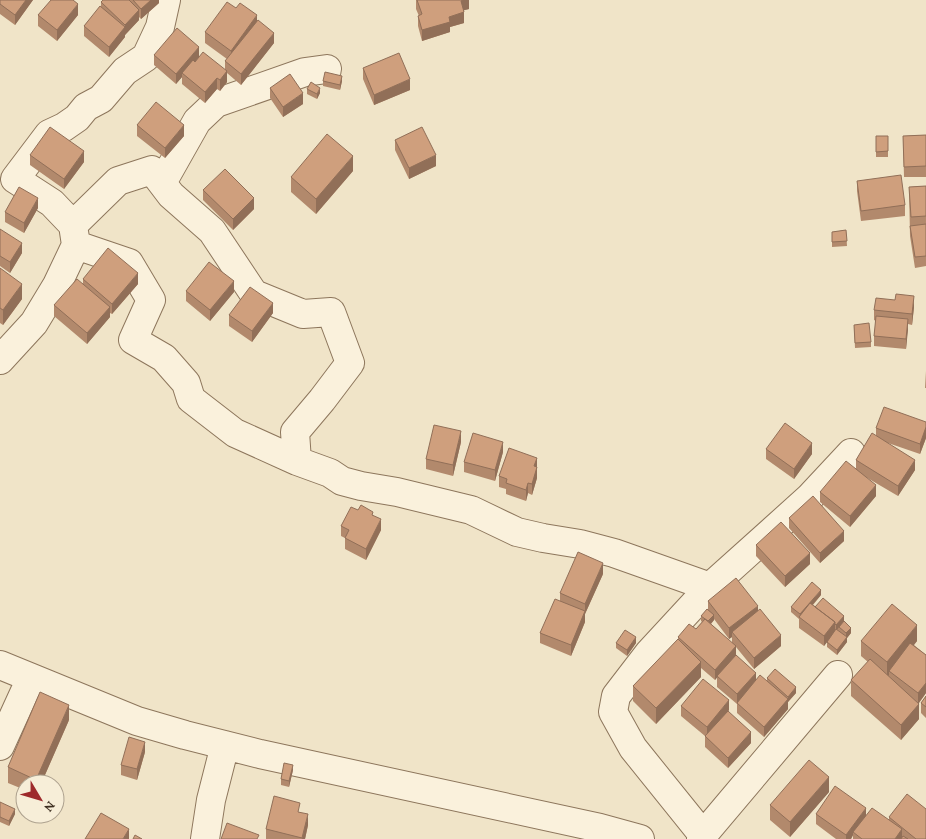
<svg xmlns="http://www.w3.org/2000/svg" width="926" height="839" viewBox="0 0 926 839" font-family="'Crimson Pro',serif">
<style>
.lines{fill:none;stroke-linecap:round;stroke-linejoin:round}
.minor-casing{stroke:#8d765c;stroke-width:30}
.minor{stroke:#faf1dc;stroke-width:28}
.wall{fill:#b2896c;fill-rule:evenodd}
.shaded-wall{fill:#916f58}
.building{fill:#cf9f7d;stroke:#916f58}
</style>
<rect width="100%" height="100%" fill="#f0e4c8"/>
<g class="lines">
<g class="minor-casing">
<path id="minor" d="M166,0L160,27L146,57L125,71L101,99L86,107L77,118L64,127L49,134L15,179L52,203L73,225L76,245L129,263L151,300L133,340L164,358L186,383L191,399L235,433L297,461L330,473L342,481L361,486L397,492L471,510L517,532L543,538L580,544L614,553L710,587
M162,183L197,121L216,103L305,72L327,69
M73,225L118,181L152,170L171,195L212,231L254,294L303,314L331,312L350,363L322,400L295,432L297,461
M0,360L34,323L57,285L76,245
M0,665L137,721L185,735L260,754L600,828L640,839
M0,746L31,678
M703,835L633,748L613,712L616,696L649,653L710,587L809,498L851,453
M205,839L211,800L225,745
M701,839L703,835L838,675"/>
</g>
<use href="#minor" class="minor"/>
</g>
<path class="wall" d="M0,0H33L15,25L0,14Z
M103,0H159V3L141,19L139,17V20L125,35V37L109,57L84,36V26L101,7V2Z
M416,0H469V9L464,10V23L450,27V32L422,41L418,26V16H419L416,9Z
M236,8L257,22L274,43L241,85L227,73V82L220,91L217,89L205,103L182,84V77L176,84L154,65V55L199,57L225,70V61L227,59L205,43V32Z
M38,15H78L57,41L38,26Z
M363,68L410,90L374,105L363,79Z
M323,81H342L340,90L323,86Z
M270,88L303,104L283,117L270,98Z
M307,89L320,93L317,99L307,94Z
M137,125L184,136L165,158L137,136Z
M926,135V177H904L903,136Z
M876,136H888V157H876Z
M395,140L436,166L409,179L395,150Z
M30,155L84,162L64,189L30,165Z
M353,171L316,214L291,192V177Z
M857,181L905,205V216L861,221L857,191Z
M926,186V266L915,268L910,236L909,187Z
M203,190L254,209L233,230L203,200Z
M38,208L24,233L5,222V212Z
M0,229L22,253L10,273L0,266Z
M846,230L847,246L832,247V232Z
M0,268L22,299L3,325L0,323Z
M83,279L138,284L112,314L110,313V317L87,344L54,316V305L83,283Z
M186,291L234,292L210,321L186,301Z
M914,307L912,325L908,324L906,349L874,346V336L876,321L874,320V310Z
M273,313L252,342L229,326V315Z
M854,325L871,342V347L855,348Z
M926,371V388H925Z
M926,422V438L920,454L888,443L915,470L898,496L864,476L876,496L850,527L820,502V492L856,468V460L876,436V428Z
M461,442L453,476L426,469V459Z
M766,449L812,454L794,479L766,459Z
M503,452L495,481L464,472V462Z
M537,458V478L532,495L528,493L526,501L506,494V489L499,487V476Z
M358,510L373,515L381,530L366,560L345,549V538L341,536V526Z
M789,518L844,541L820,563L789,528Z
M756,545L810,564L785,587L756,556Z
M603,574L585,614V622L571,656L540,643V633L560,601V593Z
M821,595L813,605L844,621L851,633L847,638V642L837,655L827,647V642L824,646L799,628V619L791,612V607Z
M708,601L758,611L781,646L754,669L736,647V655L756,680L767,681V678L796,693L788,702V709L764,737L737,713V704L717,687V677L715,680L701,668V677L656,724L633,701V686L678,640V637L696,629L702,622L701,621V616L708,610ZM714,619L729,639L732,637V643L711,624L714,620Z
M861,641H917L914,645L926,655V693L919,703V719L901,740L851,696V680L868,662L861,656Z
M616,643H636L627,656L616,648Z
M926,696V718L921,713V703Z
M681,706L729,710L725,715L751,743L728,768L705,747V736L681,716Z
M69,720L41,784H25V790L8,783V767Z
M145,752L137,780L121,775V765Z
M293,770L289,787L281,785V779Z
M829,792L790,837L770,820V805Z
M0,802L15,814L9,826L0,822Z
M300,812L308,825L305,839H266V829Z
M816,814L866,816L889,820V817L926,839H853V835L851,839H836L816,824Z"/>
<path class="shaded-wall" d="M26,0H33L15,25V15Z
M151,0H159V3L141,19V9Z
M463,0H469V9L461,11V1Z
M78,4V15L57,41V30Z
M139,10V20L125,35V37L109,57V47L125,27V25Z
M464,12V23L450,27V32L422,41V30L449,17Z
M257,15V26L231,62V51Z
M274,33V43L241,85V74Z
M199,47V57L184,75L182,73V77L176,84V74Z
M227,71V82L220,91V80Z
M342,76V81L340,90V85Z
M217,78V89L205,103V92Z
M410,79V90L374,105V95Z
M320,88V93L317,99V94Z
M303,93V104L283,117V107Z
M184,125V136L165,158V148Z
M84,151V162L64,189V179Z
M436,155V166L409,179V168Z
M353,156V171L316,214V199Z
M38,198V208L24,233V223Z
M254,198V209L233,230V219Z
M22,243V253L10,273V262Z
M138,273V284L112,314V304Z
M234,281V292L210,321V310Z
M22,284V299L3,325V310Z
M914,296V307L912,325V314Z
M273,303V313L252,342V331Z
M110,307V317L87,344V333Z
M908,319V330L906,349V339Z
M926,427V438L920,454V444Z
M461,431V442L453,476V465Z
M503,442V452L495,481V470Z
M812,443V454L794,479V469Z
M537,458V468L534,466Z
M915,460V470L898,496V486Z
M537,467V478L532,495V484Z
M528,483V493L526,501V490Z
M876,485V496L850,527V516Z
M381,519V530L366,560V549Z
M844,531V541L820,563V553Z
M810,553V564L785,587V576Z
M603,563V574L585,614V604Z
M821,590V595L801,618H800V614Z
M758,606V617L732,632V637L729,639V628Z
M585,611V622L571,656V645Z
M714,615V620L708,627V622Z
M844,616V621L836,631V625Z
M835,622V632L824,646V636Z
M917,625V641L891,673L889,671V675L887,678V662Z
M851,628V633L847,638V642L837,655V650L846,638V633Z
M781,635V646L754,669V658Z
M636,637V643L627,656V650Z
M736,646V656L715,680V670Z
M701,662V677L656,724V708Z
M756,673V683L737,703V694Z
M926,683V693L918,704V693Z
M796,687V693L788,702V697Z
M788,699V709L764,737V727Z
M729,700V710L707,737V727Z
M919,704V719L901,740V725Z
M69,705V720L41,784H36V780Z
M751,732V743L728,768V758Z
M145,742V752L137,780V769Z
M293,765V770L289,787V781Z
M829,777V792L790,837V822Z
M866,808V818L853,832V835L851,839H846V835Z
M15,809V814L9,826V821Z
M308,814V825L305,839H302Z
M129,829V839H123Z
M902,829V839H895Z"/>
<path class="building" d="M0,0H26L15,15L0,4Z
M51,0H73L78,4L57,30L38,15Z
M103,0H129L139,10L125,25L101,2Z
M133,0H151L141,9Z
M417,0H463L461,1L464,12L449,17L450,22L422,30L418,16L422,14Z
M227,2L236,8L240,3L257,15L231,51L205,32Z
M100,6L125,27L109,47L84,26Z
M258,20L274,33L241,74L225,61Z
M177,28L199,47L176,74L154,55Z
M203,52L227,71L220,80L217,78L205,92L182,73L193,60L195,62Z
M399,53L410,79L374,95L363,68Z
M325,72L342,76L340,85L323,81Z
M290,74L303,93L283,107L270,88Z
M311,82L320,88L317,94L307,89Z
M156,102L184,125L165,148L137,125Z
M50,127L84,151L64,179L30,155Z
M422,127L436,155L409,168L395,140Z
M327,134L353,156L316,199L291,177Z
M926,135V166L904,167L903,136Z
M876,136H888V151L876,152Z
M225,169L254,198L233,219L203,190Z
M901,175L905,205L861,211L857,181Z
M926,186V216L911,217L909,187Z
M19,187L38,198L24,223L5,212Z
M926,224V256L915,257L910,226Z
M0,229L22,243L10,262L0,256Z
M846,230L847,241L832,242V232Z
M108,248L138,273L112,304L83,279Z
M209,262L234,281L210,310L186,291Z
M0,268L22,284L3,310L0,308Z
M77,279L110,307L87,333L54,305Z
M250,287L273,303L252,331L229,315Z
M896,294L914,296L912,314L874,310L876,298L895,300Z
M876,316L908,319L906,339L874,336Z
M869,323L871,342L855,343L854,325Z
M884,407L926,422V427L920,444L876,428Z
M785,423L812,443L794,469L766,449Z
M434,425L461,431L453,465L426,459Z
M473,433L503,442L495,470L464,462Z
M872,433L915,460L898,486L856,460Z
M509,448L537,458L534,466L537,467L532,484L528,483L526,490L506,483L507,479L499,476Z
M846,461L876,485L850,516L820,492Z
M813,496L844,531L820,553L789,518Z
M361,505L373,512L372,515L381,519L366,549L345,538L349,530L341,526L351,507L358,510Z
M781,522L810,553L785,576L756,545Z
M578,552L603,563L585,604L560,593Z
M736,578L758,606L729,628L708,601Z
M812,582L821,590L800,614L791,607Z
M823,598L844,616L836,625L835,624V622L815,607Z
M555,599L585,611L571,645L540,633Z
M810,603L835,622L824,636L799,617Z
M892,604L917,625L887,662L861,641Z
M707,609L714,615L708,621L701,616Z
M760,609L781,635L754,658L732,632Z
M705,619L736,646L715,670L678,637L689,624L696,629Z
M844,621L851,628L846,633L839,627Z
M836,629L847,637L837,650L827,642Z
M625,630L636,637L627,650L616,643Z
M678,639L701,662L656,708L633,686Z
M910,643L926,655V683L918,693L889,671Z
M736,655L756,673L737,694L717,676Z
M870,659L919,704L901,725L851,680Z
M775,669L796,687L788,697L767,678Z
M760,675L788,699L764,727L737,703Z
M703,679L729,700L707,727L681,706Z
M40,692L69,705L36,780L8,767Z
M926,696V707L921,703Z
M728,711L751,732L728,758L705,736Z
M129,737L145,742L137,769L121,765Z
M809,760L829,777L790,822L770,805Z
M284,763L293,765L289,781L281,779Z
M835,786L866,808L846,835L816,814Z
M907,794L926,809V839H916L889,817Z
M274,796L300,803L298,812L308,814L302,838L266,829Z
M0,802L15,809L9,821L0,817Z
M872,808L902,829L895,839H862L853,832Z
M101,813L129,829L123,839H85Z
M227,823L259,835L257,839H221Z
M135,835L142,839H133Z
M903,836L908,839H901Z"/>
<g transform="translate(40 799) rotate(128)"><circle r="24" fill="#f7eed8" stroke="#ada18e"/>
<path d="M0-4L9 19L0 12L-9 19Z" fill="#9e2a2b"/>
<text y="-8" font-size="14" font-weight="bold" text-anchor="middle" fill="#3d2e20">N</text>
</g>
</svg>
